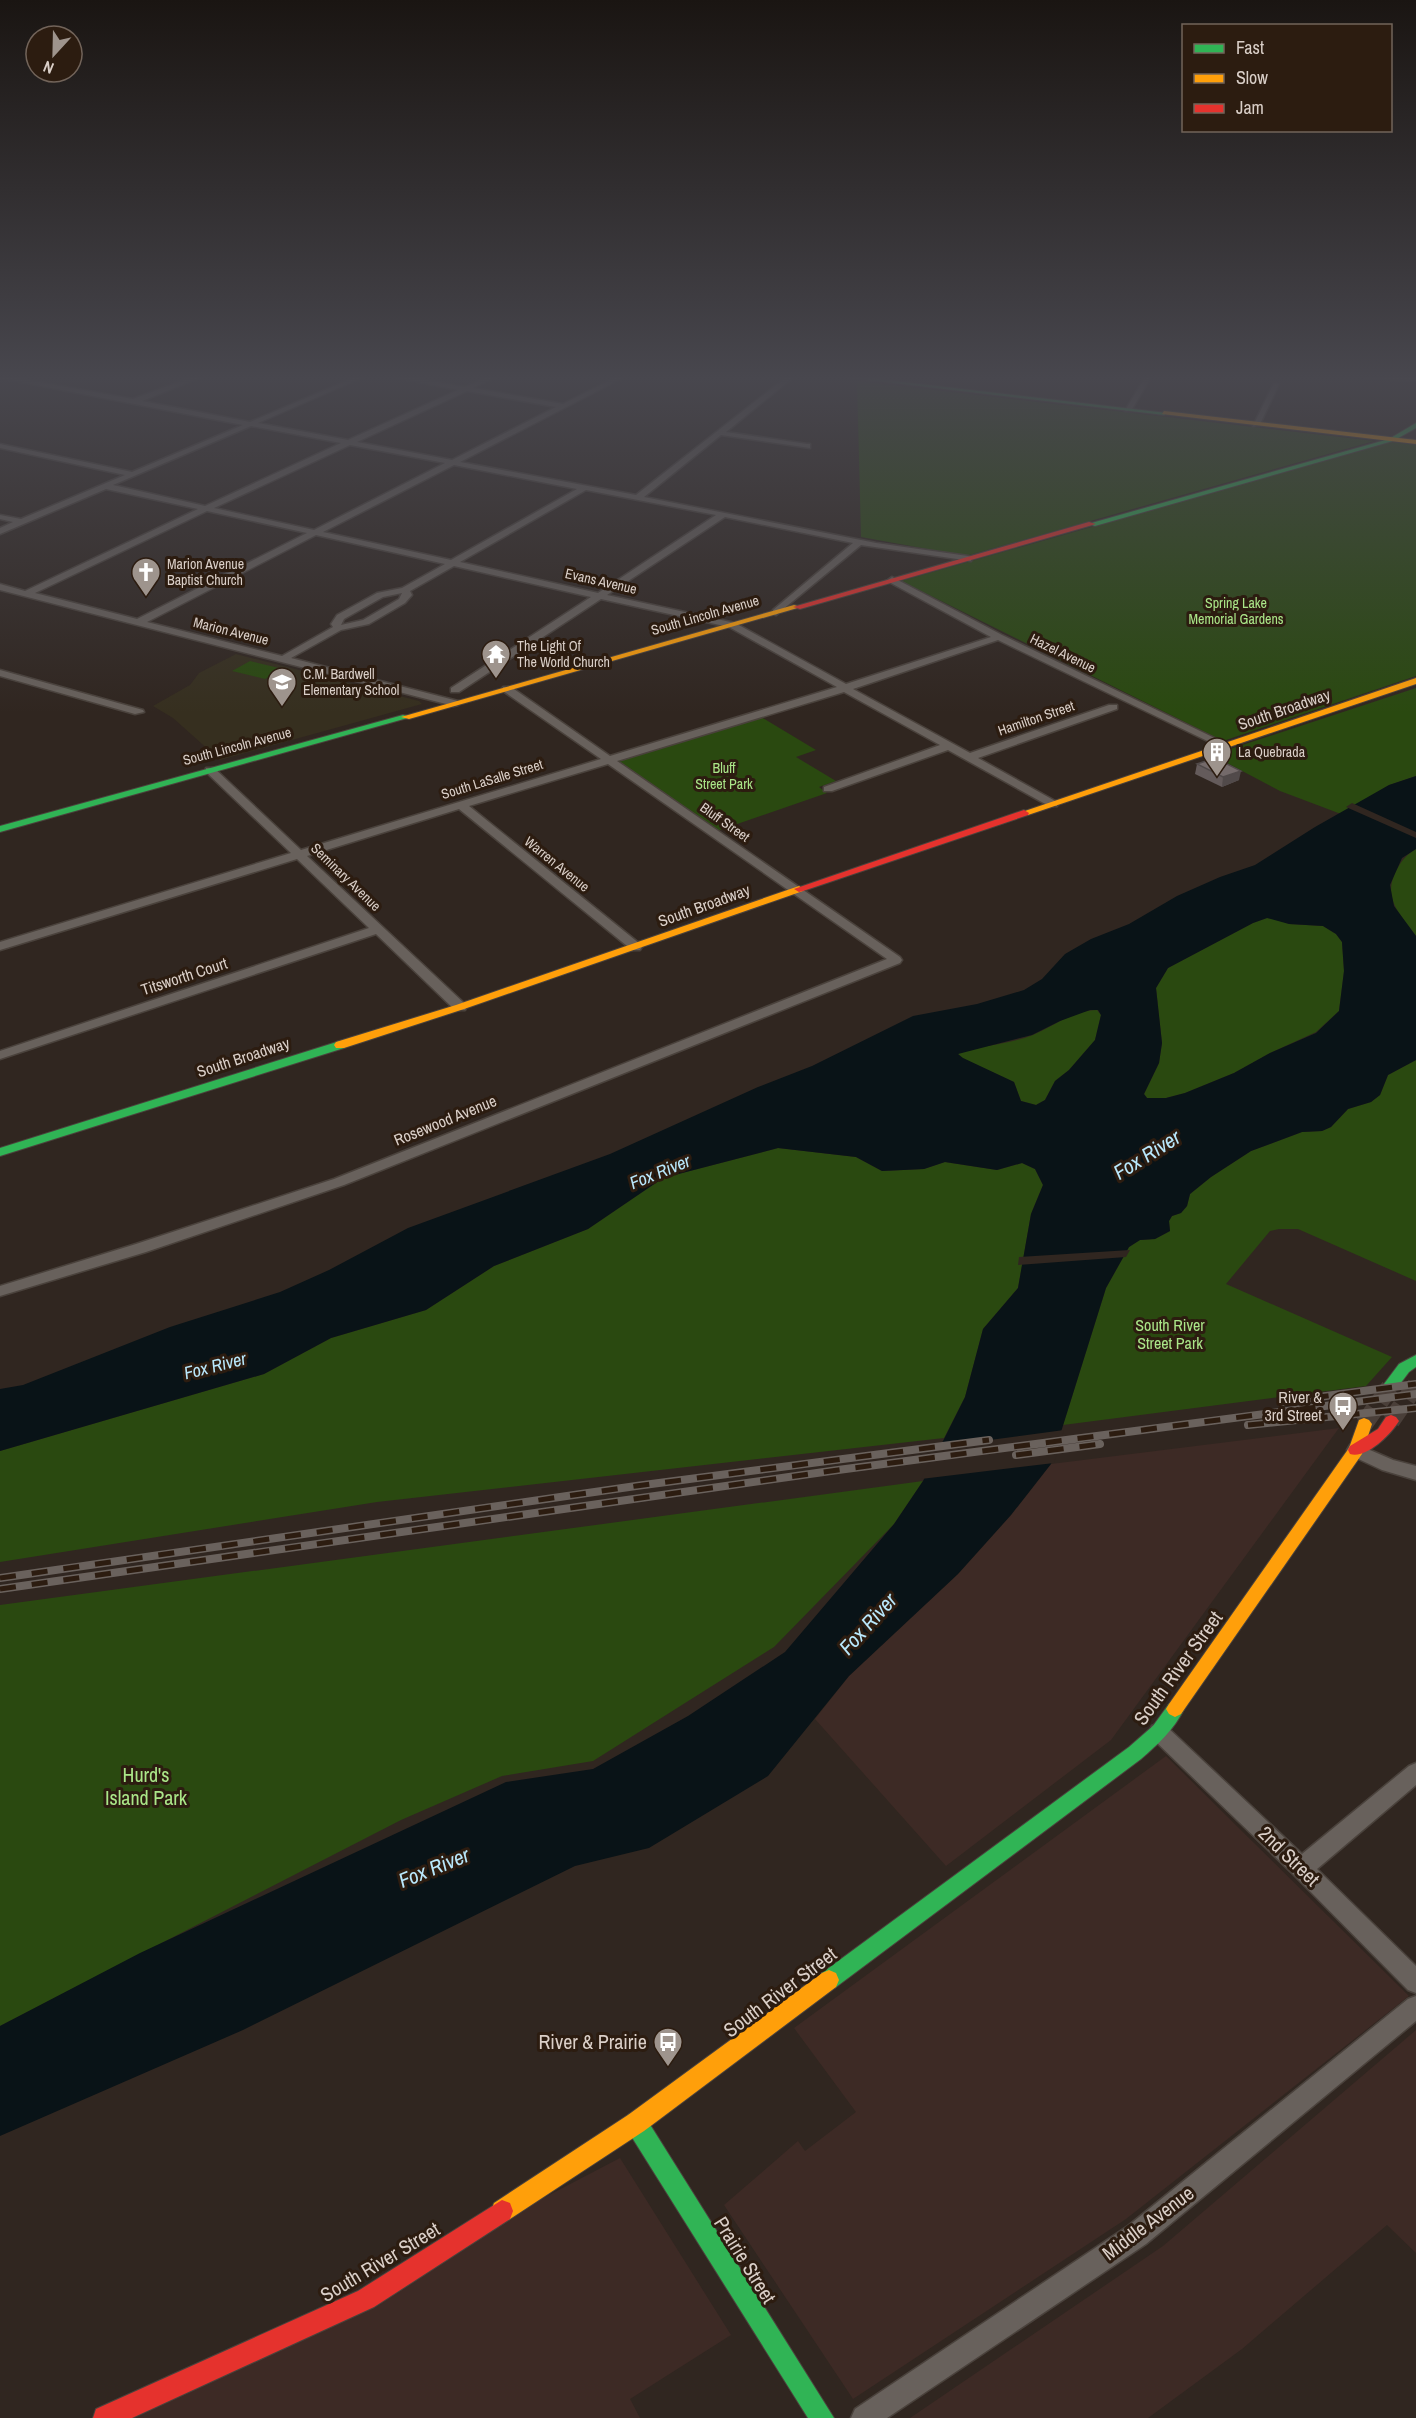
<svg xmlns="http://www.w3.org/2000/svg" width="1416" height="2418" viewBox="0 0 1416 2418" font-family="'Archivo Narrow',sans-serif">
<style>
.industrial{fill:#3d2a25}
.education{fill:#362f1f}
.green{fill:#2a4910}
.water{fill:#091317;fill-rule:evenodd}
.pier{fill:#302620}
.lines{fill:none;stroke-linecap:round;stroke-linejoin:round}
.street-tunnel{stroke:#4a3f39;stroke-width:18;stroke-dasharray:18 9;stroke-linecap:butt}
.street-casing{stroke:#4a423c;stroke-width:3}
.fast-casing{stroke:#4a423c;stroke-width:2}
.slow-casing{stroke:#4a423c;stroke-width:2}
.jam-casing{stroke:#4a423c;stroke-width:2}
.street{fill:#68615c;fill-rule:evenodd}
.fast{fill:#30b455;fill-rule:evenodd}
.slow{fill:#ff9f0a;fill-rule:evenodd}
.jam{fill:#e5322d;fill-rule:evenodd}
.rail-casing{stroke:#6a625d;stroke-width:8}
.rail{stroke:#2c1c10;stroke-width:5;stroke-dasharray:16;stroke-linecap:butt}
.wall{fill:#645b5b}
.shaded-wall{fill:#514a4a}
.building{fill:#746a6a;stroke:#514a4a;stroke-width:1.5}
.labels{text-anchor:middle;stroke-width:6;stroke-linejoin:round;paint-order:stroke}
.far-poi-label{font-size:14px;fill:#dacfc8;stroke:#2c1c10;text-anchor:start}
.far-street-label{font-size:14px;fill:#dacfc8;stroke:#2c1c10}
.far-park-label{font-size:14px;fill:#aae688;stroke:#2c1c10}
.street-label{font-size:16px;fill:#dacfc8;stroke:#2c1c10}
.park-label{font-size:16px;fill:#aae688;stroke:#2c1c10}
.poi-label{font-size:16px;fill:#dacfc8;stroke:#2c1c10;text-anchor:end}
.water-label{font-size:18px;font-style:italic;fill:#b9e8fc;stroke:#2c1c10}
.near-street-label{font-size:20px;fill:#dacfc8;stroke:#2c1c10}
.near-park-label{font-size:20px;fill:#aae688;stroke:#2c1c10}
.near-poi-label{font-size:20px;fill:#dacfc8;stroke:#2c1c10;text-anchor:end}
.near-water-label{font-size:21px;font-style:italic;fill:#b9e8fc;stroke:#2c1c10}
</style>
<rect width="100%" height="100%" fill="#302620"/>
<path class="industrial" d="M1339,1428L1111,1740L946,1866L815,1719L849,1676L958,1574L1011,1515L1051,1464Z
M1166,1756L1409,1996L1126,2219L853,2399L724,2205L798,2141L805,2151L856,2112L794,2028Z
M1416,2030V2253L1387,2225L1242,2349L1148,2418H910L1163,2246Z
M620,2158L731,2335L630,2399L640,2418H122Z"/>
<path class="education" d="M236,654L419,701L422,704L220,760L173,718L153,706L190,685L199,673Z"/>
<path class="green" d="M857,381L1374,441L966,556L861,537Z
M1391,442L1416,445V676L1223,741L901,581Z
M250,661L283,669L265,679L232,671Z
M1416,688V776L1389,785L1341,814L1280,791L1212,755Z
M756,714L816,750L796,757L836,781L819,787L827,793L714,832L606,759Z
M1416,849V936C1401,915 1383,900 1395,873C1401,861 1405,856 1416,849Z
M1267,918L1277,919L1289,924L1323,926L1336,934L1342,942L1344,971L1339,1011L1316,1032L1270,1053L1234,1073L1185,1093L1166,1098H1147L1144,1094L1159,1063L1162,1043L1156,988L1168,968L1253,923Z
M1097,1010L1101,1015L1095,1040L1069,1070L1055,1081L1045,1100L1036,1105L1021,1101L1014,1082L962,1058L958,1054L960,1051C985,1046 1009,1044 1033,1035C1055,1025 1073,1011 1097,1010Z
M1416,1060V1281L1298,1229H1279L1270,1231L1226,1284L1392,1357L1366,1386L1063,1425L1106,1288L1129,1247L1140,1240L1155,1239L1170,1231L1169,1221L1172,1216L1181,1213L1187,1206L1190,1194L1211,1177L1251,1151L1302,1132L1322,1131L1331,1127L1348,1109L1371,1102L1380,1095L1388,1075Z
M778,1148L856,1157L882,1171L924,1169L945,1162L997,1170L1022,1163L1035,1169L1043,1185L1031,1214L1018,1288L983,1329L965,1397L944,1438L377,1502L0,1562V1451L264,1374L331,1338L426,1310L494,1266L588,1229L663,1178Z
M923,1481L894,1524L774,1647L593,1761L502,1776L401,1820L0,2026V1605Z"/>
<path class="water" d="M1416,776V849L1402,858L1390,885L1394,906L1416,936V1060L1388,1075L1380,1095L1371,1102L1348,1109L1331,1127L1322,1131L1302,1132L1251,1151L1211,1177L1190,1194L1187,1206L1181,1213L1172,1216L1169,1221L1170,1231L1155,1239L1140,1240L1129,1247L1106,1288L1051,1464L1011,1515L958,1574L849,1676L768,1776L649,1848L575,1866L243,2030L0,2136V2026L140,1953L506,1782L593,1769L688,1716L785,1652L894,1524L923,1481L965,1397L983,1329L1018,1288L1031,1214L1043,1185L1035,1169L1022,1163L997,1170L945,1162L924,1169L882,1171L856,1157L778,1148L663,1178L588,1229L494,1266L426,1310L331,1338L264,1374L0,1451V1389L23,1385L170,1327L280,1292L329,1270L408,1228L610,1154L758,1087L812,1066L913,1016L977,1004L1024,990L1042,979L1065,954L1091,939L1129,924L1177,896L1220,877L1255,865L1315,827L1389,785ZM1267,918L1289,924L1323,926L1336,934L1342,942L1344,971L1339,1011L1316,1033L1270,1053L1234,1073L1185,1093L1166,1098H1147L1144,1094L1159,1063L1162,1043L1156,988L1168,968L1253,923ZM1090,1010H1098L1101,1015L1095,1040L1069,1070L1055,1081L1045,1100L1036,1105L1021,1101L1014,1082L963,1058L958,1054L1032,1035L1060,1021Z"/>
<path class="pier" d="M1352,803L1416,832V838L1346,807Z
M1130,1250L1126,1257L1018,1265L1019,1257Z
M1064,1430L1054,1463L921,1479L937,1447Z"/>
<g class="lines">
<path class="street-tunnel" d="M1391,1421L1416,1385
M1364,1424L1392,1384"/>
<g class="street-casing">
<path id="street" d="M0,375L133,399L197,375H206L142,401L250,422L360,375H368L258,423L348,440L458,390L384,375H398L465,387L491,375H499L473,388L563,404L620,375H628L460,462L636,495L789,375H796L726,432L807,444H810V448L721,435L644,497L876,543L968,556L971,557V561L861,545L776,615L773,614V610L853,543L725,517L607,595L735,623L846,684L991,637L889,582L888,580L892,577L1002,635L1231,746L1222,748L998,640L853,689L970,753L1109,705H1117V709L978,758L1057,802V806H1049L948,750L832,791H824V787L940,745L844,692L617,761L900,957L902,960L900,963L344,1185L146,1252L0,1296V1286L136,1244L334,1179L887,959L608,764L469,806L640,944L642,947L640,950H632L459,809L307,856L465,1004L467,1007L465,1010H455L376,934L0,1059V1051L369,928L297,859L0,950V942L291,853L206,772V768H214L301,850L601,759L503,691V687H511L610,756L837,687L729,627L601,599L459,692H451V688L591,597L454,566L410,591L412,595L405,603L369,624L341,630L291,658L458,701V705L454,706L0,590V584L25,591L198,509L106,489L0,534V528L13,522L0,519V515L21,519L125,475L0,448V444L132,472L243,425L0,378ZM467,391L556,407L452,460L357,442ZM251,426L341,443L205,506L113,485ZM350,445L445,463L314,530L214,508ZM454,465L577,489L451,560L323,532ZM586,490L716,515L598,593L460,562ZM207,511L307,533L137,619L35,593ZM316,535L445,564L402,588L377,593L337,615L331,624L333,627L282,656L147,622ZM402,593L399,599L363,620L341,625L344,619L383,597Z
M1146,375H1152L1131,411H1125Z
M1360,375L1416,377V381L1363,377Z
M1274,383L1279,384L1260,424L1253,426Z
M0,670L143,710L144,712L135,714L0,676Z
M1356,1444L1393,1460L1416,1466V1480L1382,1470L1350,1455L1347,1450L1350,1445Z
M1159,1723L1166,1726L1302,1854L1409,1766L1416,1763V1785L1317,1869L1416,1966V1993L1408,1990L1294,1875L1152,1738L1149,1732L1152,1726Z
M1416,1996V2021L1146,2244L887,2418H851L855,2409L1128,2226L1408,1999Z"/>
</g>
<g class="fast-casing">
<path id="fast" d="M826,375H844L1167,413L1164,415Z
M1416,423V428L1393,441L1095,526L1088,524L1389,439Z
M403,715L411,717L0,832V826Z
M340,1041L344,1042L346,1045L344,1048L0,1156V1148Z
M1416,1355V1367L1409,1372L1397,1388H1387L1384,1384L1399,1364Z
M1175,1701L1181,1704L1184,1709C1174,1730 1158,1744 1141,1759L836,1987L829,1990L822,1987L819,1980L822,1973L1129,1747L1153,1726L1169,1704Z
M636,2112L644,2115L834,2418H808L628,2131L625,2123L628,2115Z"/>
</g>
<g class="slow-casing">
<path id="slow" d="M1164,411L1416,440V444L1162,414Z
M794,605L801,607L409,719L401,717Z
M1416,678V684L1028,815H1020L1019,813Z
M799,886L804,889L803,891L464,1009L344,1048H336L334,1045L336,1042L456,1005Z
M1364,1418L1369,1420L1372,1424L1362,1454L1181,1714L1175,1717L1169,1714L1166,1709L1169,1704L1349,1448L1359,1420Z
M829,1970L836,1973L839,1980L836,1987L644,2131L510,2219L502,2222L494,2219L491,2211L494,2203L628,2115L822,1973Z"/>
</g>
<g class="jam-casing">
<path id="jam" d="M1089,522L1096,524L800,609L793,607Z
M1024,810L1029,813L1028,815L803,891L799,892L794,889Z
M1391,1415L1396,1417L1399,1421C1391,1434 1367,1459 1350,1454L1348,1450L1350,1446L1378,1429L1386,1417Z
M502,2200L510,2203L513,2211L510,2219L374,2307L132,2418H93L96,2409L358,2291Z"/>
</g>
<use href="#street" class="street"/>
<use href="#fast" class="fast"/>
<use href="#slow" class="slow"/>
<use href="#jam" class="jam"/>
<g class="rail-casing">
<path id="rail" d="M1281,1402L1416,1384
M1248,1425L1416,1408
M1016,1455L1100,1444
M0,1578L636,1486L989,1440
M0,1589L838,1470L1416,1394"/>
</g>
<use href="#rail" class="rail"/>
</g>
<path class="wall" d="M1197,764L1239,780L1222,787L1195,774Z"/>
<path class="shaded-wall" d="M1241,771L1239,780L1222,787L1223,777Z"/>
<path class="building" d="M1215,758L1241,771L1223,777L1197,764Z"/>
<linearGradient id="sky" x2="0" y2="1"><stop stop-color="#1a1512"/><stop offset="0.53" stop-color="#48474e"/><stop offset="1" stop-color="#48474e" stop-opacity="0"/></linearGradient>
<rect width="1416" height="713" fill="url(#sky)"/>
<defs>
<g id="church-pin" transform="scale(1.5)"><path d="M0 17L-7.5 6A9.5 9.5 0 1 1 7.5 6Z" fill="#9e948d" stroke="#2c1c10"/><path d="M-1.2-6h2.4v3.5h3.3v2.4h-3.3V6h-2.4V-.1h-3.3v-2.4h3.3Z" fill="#fff"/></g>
<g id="temple-pin" transform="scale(1.5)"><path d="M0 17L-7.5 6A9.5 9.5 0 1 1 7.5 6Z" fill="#9e948d" stroke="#2c1c10"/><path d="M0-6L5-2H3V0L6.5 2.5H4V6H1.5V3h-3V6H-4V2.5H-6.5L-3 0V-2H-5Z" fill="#fff"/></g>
<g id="school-pin" transform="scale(1.5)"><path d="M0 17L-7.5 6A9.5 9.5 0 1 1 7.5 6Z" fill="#9e948d" stroke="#2c1c10"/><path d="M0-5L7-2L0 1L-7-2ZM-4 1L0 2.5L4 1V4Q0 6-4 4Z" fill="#fff"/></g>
<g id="building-pin" transform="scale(1.5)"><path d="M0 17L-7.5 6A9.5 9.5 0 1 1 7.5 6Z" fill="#9e948d" stroke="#2c1c10"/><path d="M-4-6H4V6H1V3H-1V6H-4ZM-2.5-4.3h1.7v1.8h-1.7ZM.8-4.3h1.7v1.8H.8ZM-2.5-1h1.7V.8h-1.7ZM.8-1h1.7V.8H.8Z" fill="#fff"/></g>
<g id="bus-pin" transform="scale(1.5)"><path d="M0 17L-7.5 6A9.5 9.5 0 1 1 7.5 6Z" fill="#9e948d" stroke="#2c1c10"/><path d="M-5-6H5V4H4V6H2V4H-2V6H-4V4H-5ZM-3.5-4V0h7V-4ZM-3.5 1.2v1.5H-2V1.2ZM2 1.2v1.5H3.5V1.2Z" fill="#fff"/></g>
</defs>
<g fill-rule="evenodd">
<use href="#church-pin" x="146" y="572"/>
<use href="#temple-pin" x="496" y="654"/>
<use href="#school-pin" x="282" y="682"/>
<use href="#building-pin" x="1217" y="752"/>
<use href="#bus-pin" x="1343" y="1406"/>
<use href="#bus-pin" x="668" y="2042"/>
</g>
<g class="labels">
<g class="far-poi-label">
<text x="167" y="569">Marion Avenue<tspan x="167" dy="16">Baptist Church</tspan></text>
<text x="517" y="651">The Light Of<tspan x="517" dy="16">The World Church</tspan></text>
<text x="303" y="679">C.M. Bardwell<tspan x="303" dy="16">Elementary School</tspan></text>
<text x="1238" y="757">La Quebrada</text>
</g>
<g class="far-street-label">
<text transform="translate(601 581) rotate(13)" y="5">Evans Avenue</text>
<text transform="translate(705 615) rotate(-16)" y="5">South Lincoln Avenue</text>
<text transform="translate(231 631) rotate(14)" y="5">Marion Avenue</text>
<text transform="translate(1063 653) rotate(26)" y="5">Hazel Avenue</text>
<text transform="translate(1036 718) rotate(-19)" y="5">Hamilton Street</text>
<text transform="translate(237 746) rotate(-15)" y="5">South Lincoln Avenue</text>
<text transform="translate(492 779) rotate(-17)" y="5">South LaSalle Street</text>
<text transform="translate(725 822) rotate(35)" y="5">Bluff Street</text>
<text transform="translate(557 864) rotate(39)" y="5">Warren Avenue</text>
<text transform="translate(346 877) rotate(44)" y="5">Seminary Avenue</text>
</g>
<g class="far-park-label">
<text x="1236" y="608">Spring Lake<tspan x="1236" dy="16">Memorial Gardens</tspan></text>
<text x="724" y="773">Bluff<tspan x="724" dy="16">Street Park</tspan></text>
</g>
<g class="street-label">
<text transform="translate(1284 709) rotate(-19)" y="6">South Broadway</text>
<text transform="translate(704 905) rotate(-20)" y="6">South Broadway</text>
<text transform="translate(184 976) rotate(-18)" y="6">Titsworth Court</text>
<text transform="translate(243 1057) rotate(-18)" y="6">South Broadway</text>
<text transform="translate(445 1120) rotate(-22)" y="6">Rosewood Avenue</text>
</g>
<g class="park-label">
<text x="1170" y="1331">South River<tspan x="1170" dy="18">Street Park</tspan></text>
</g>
<g class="poi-label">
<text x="1322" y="1403">River &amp;<tspan x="1322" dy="18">3rd Street</tspan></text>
</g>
<g class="water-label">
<text transform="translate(660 1172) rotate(-22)" y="6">Fox River</text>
<text transform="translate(215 1366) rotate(-14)" y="6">Fox River</text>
</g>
<g class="near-street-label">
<text transform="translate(1178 1668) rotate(-54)" y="7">South River Street</text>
<text transform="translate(1289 1856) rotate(44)" y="7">2nd Street</text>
<text transform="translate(780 1992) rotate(-37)" y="7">South River Street</text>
<text transform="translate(1148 2223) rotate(-37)" y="7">Middle Avenue</text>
<text transform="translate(745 2260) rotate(58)" y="7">Prairie Street</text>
<text transform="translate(380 2262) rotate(-31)" y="7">South River Street</text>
</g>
<g class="near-park-label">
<text x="146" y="1782">Hurd's<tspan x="146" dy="23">Island Park</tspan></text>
</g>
<g class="near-poi-label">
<text x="647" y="2049">River &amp; Prairie</text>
</g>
<g class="near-water-label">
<text transform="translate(1147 1155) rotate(-32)" y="7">Fox River</text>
<text transform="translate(868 1624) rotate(-48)" y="7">Fox River</text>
<text transform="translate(434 1868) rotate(-22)" y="7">Fox River</text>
</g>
</g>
<rect x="1182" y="24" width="210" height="108" fill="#2c1c10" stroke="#72645a" stroke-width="1.5"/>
<rect x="1194" y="44" width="30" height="9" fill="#30b455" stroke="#72645a" stroke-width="1.5"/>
<text x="1236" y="54" font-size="18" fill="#dacfc8">Fast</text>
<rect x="1194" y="74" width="30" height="9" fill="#ff9f0a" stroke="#72645a" stroke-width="1.5"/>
<text x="1236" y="84" font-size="18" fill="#dacfc8">Slow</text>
<rect x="1194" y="104" width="30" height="9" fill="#e5322d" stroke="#72645a" stroke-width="1.5"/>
<text x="1236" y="114" font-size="18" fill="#dacfc8">Jam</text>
<g transform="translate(54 54) rotate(202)"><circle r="28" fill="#2c1c10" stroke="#72645a" stroke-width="1.5"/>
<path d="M0-4.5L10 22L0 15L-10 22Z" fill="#9e948d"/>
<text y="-9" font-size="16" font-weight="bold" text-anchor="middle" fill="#dacfc8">N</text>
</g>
</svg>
